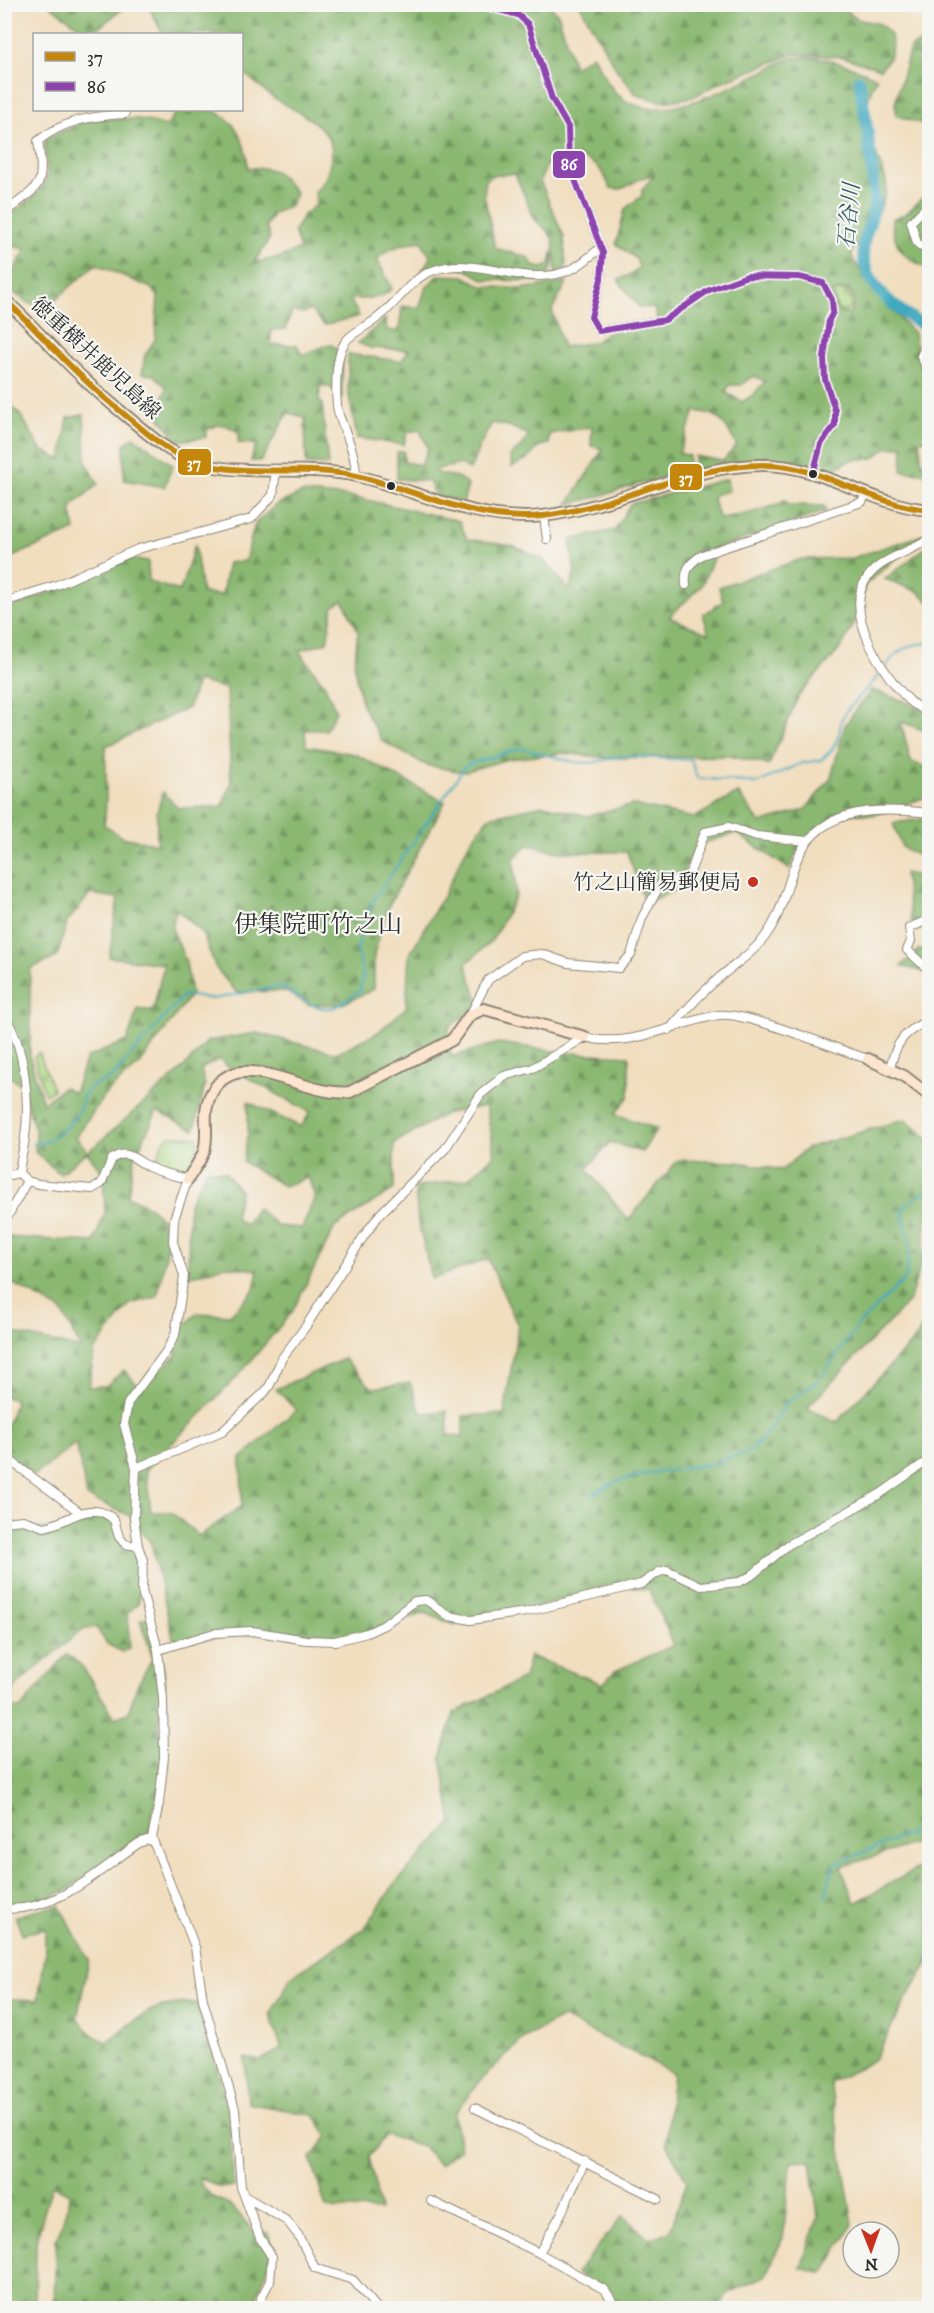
<svg xmlns="http://www.w3.org/2000/svg" width="934" height="2313" viewBox="0 0 934 2313" font-family="'IM FELL DW Pica','Noto Serif JP',serif">
<style>
.forest{fill:url(#forest-firs);stroke:#5a724e;stroke-width:1.5;fill-rule:evenodd}
.cemetery{fill:url(#cemetery-stones);stroke:#6c8257;stroke-width:1.5}
.park{fill:url(#park-dots);stroke:#6c8257;stroke-width:1.5}
.lines{fill:none;stroke-linecap:round;stroke-linejoin:round}
.stream{stroke:#3fa8bf;stroke-width:2}
.river{stroke:#3fa8bf;stroke-width:12}
.street-casing{stroke:#8e8475;stroke-width:10}
.secondary-casing{stroke:#8e8475;stroke-width:14}
.street{stroke:#fff;stroke-width:8}
.secondary{stroke:#fce5cf;stroke-width:10}
.bus-1-casing{stroke:#f6f6f2;stroke-width:10}
.bus-2-casing{stroke:#f6f6f2;stroke-width:10}
.bus-1{stroke:#c4870b;stroke-width:6}
.bus-2{stroke:#8e44ad;stroke-width:6}
.bus-dot{fill:#2b2b2b;stroke:#f6f6f2;stroke-width:2}
.poi-dot{fill:#c8321e;stroke:#f6f6f2;stroke-width:2}
.labels{text-anchor:middle;stroke-width:4.5;stroke-linejoin:round;paint-order:stroke}
.street-label{font-size:21px;fill:#2b2b2b;stroke:#f6f6f2}
.poi-label{font-size:21px;fill:#2b2b2b;stroke:#f6f6f2;text-anchor:end}
.water-label{font-size:22px;font-style:italic;fill:#335d66;stroke:#f6f6f2}
.quarter-label{font-size:24px;fill:#2b2b2b;stroke:#f6f6f2}
.line-badge{stroke:#f6f6f2;stroke-width:2}
.badge-label{font-size:16px;text-anchor:middle;font-weight:bold;fill:#fff}
</style>
<defs>
<pattern id="forest-firs" width="22" height="20" patternUnits="userSpaceOnUse" patternTransform="scale(1.5)"><rect width="22" height="20" fill="#8ab871"/><path d="M5 1l3.5 6h-7zM16 11l3.5 6h-7z" fill="#71965d"/></pattern>
<pattern id="cemetery-stones" width="16" height="16" patternUnits="userSpaceOnUse" patternTransform="scale(1.5)"><rect width="16" height="16" fill="#aed883"/><path d="M2 7V4a2 2 0 0 1 4 0v3zM10 15v-3a2 2 0 0 1 4 0v3z" fill="#96ba71"/></pattern>
<pattern id="park-dots" width="8" height="8" patternUnits="userSpaceOnUse" patternTransform="scale(1.5)"><rect width="8" height="8" fill="#aed883"/><path d="M2 2h.1M6 6h.1" fill="none" stroke="#96ba71" stroke-width="1.8" stroke-linecap="round"/></pattern>
</defs>
<rect width="100%" height="100%" fill="#f6f6f2"/>
<filter id="ink" filterUnits="userSpaceOnUse"><feTurbulence type="fractalNoise" baseFrequency=".0167" numOctaves="2"/><feDisplacementMap in="SourceGraphic" scale="12" xChannelSelector="R" yChannelSelector="G"/><feConvolveMatrix kernelMatrix="1 2 1 2 8 2 1 2 1" color-interpolation-filters="sRGB"/></filter>
<filter id="wash" filterUnits="userSpaceOnUse"><feTurbulence type="fractalNoise" baseFrequency=".008" numOctaves="4" result="noise"/><feDisplacementMap in="SourceGraphic" scale="24" xChannelSelector="R" yChannelSelector="G"/><feGaussianBlur stdDeviation="1.35" result="paint"/><feColorMatrix in="noise" values="0 0 0 0 0 0 0 0 0 0 0 0 0 0 0 0 0 1.4 0 .05"/><feComposite in="paint" operator="in"/></filter>
<g filter="url(#wash)">
<rect width="100%" height="100%" fill="#f1debf"/>
<path class="forest" d="M466,4L474,8L476,4L549,5L558,14L574,67L592,55C601,68 607,86 620,97C659,127 722,90 761,73C771,69 783,59 794,58C824,54 851,66 877,78C861,103 868,131 878,159C880,165 885,174 886,181C889,203 865,235 852,252L853,260L882,299L914,333L919,361L929,383V440H919L922,463L929,464V474L902,471L903,446L886,448L874,458L851,460L832,470L789,460L759,458L692,471L695,456L723,461L737,445C722,423 725,414 695,411L679,453L689,456L688,472C646,479 609,496 568,504L603,449L591,446L592,427L549,434V444L539,446L529,458L512,467L510,456L521,447L529,435L509,426L492,423L479,447L470,470L462,464L437,469V473L459,478L468,485L463,503L434,495L429,481L397,479V452L404,451V462L421,465L428,448L420,430L407,432L404,445L357,438L348,390V354L401,361L409,350L371,348L358,343L385,319L387,330L399,332L402,306L419,308L426,288L438,275L464,276L482,286L521,289L567,282L552,310L563,347L595,342L605,334L658,321L654,308L639,307L618,280L634,273L639,267L636,259L616,244L625,209L642,196V189L654,176C636,174 628,194 610,188C603,169 596,162 577,156L563,167L552,160L547,164L540,181L564,237L566,268L556,272L553,240L548,231L535,220L515,174L493,175L486,180L484,194L495,248L529,258L533,266L543,268L550,264L552,252C555,265 551,276 539,281L485,280L467,270L442,265L422,271L431,258L421,241C403,244 391,247 377,259L392,288C382,301 365,298 350,299L359,316L324,325L311,310L304,313L292,311L286,329L272,330L270,345H297L302,355L330,344L343,353L342,399L332,388L320,385L319,401L322,403L328,465L306,464L305,417L288,413L261,461H251L256,444L238,443L239,433C226,424 220,421 206,431V437L179,441L160,419L161,401L167,388L154,375L142,374L145,355L155,340L158,296L151,288L96,264L53,302L29,304L14,293L9,279L26,249L5,245V218C17,208 45,194 47,176C48,163 43,152 46,139L90,119H139L167,126L177,110C187,110 202,107 211,110C238,119 246,143 248,168C276,166 279,172 296,194L290,206L274,213L266,226L270,238L255,262L279,258L300,249L294,231L304,214L316,205L315,192C325,183 326,176 330,164C342,126 295,113 271,96C261,88 252,79 242,72V34H185L161,31L148,5ZM844,289L851,293L854,302L850,313L837,312L832,292ZM753,376L765,381L754,394L742,402L725,392L730,385H741Z
M49,5H128L99,27L84,30Z
M580,5H841C846,10 852,17 860,20C866,22 873,21 879,24C898,35 894,57 880,69L843,57L794,54L721,82L693,97L664,102L637,95L617,70Z
M929,39V126L897,116L895,103L910,48Z
M929,191V269C903,258 893,247 892,219L907,213Z
M5,399L22,417L41,450L61,460L68,418L84,415L86,461L98,484L71,507L75,530L5,560Z
M134,437L173,465L164,487L124,480V444Z
M727,479L729,491L716,494L713,500L720,519C734,517 774,508 784,501L791,505L824,506L826,511L718,548L701,586L669,617L709,634L703,614L723,602L719,587L802,559L852,558L923,535L865,585L858,617L840,649L799,695L769,765L730,756L606,758L564,753L508,759L463,772L426,765L382,741L362,705L354,667L358,631L343,600L333,607L327,642L299,651L325,686L336,711L326,730H305L306,746L355,754L445,802L389,905L374,954V989L342,1004L309,1005L285,991L236,992L216,968L202,932L176,909L172,928L186,962L191,994L140,1064L106,1093L76,1137L88,1152L179,1072L208,1041L257,1033L336,1053L377,1033L406,1008L409,955L444,895L469,843L489,817L543,805L587,816L633,805L694,818L738,793L760,823L805,810L831,778L845,725L871,690L904,701L929,713V732L901,722L911,762L929,768V796L875,815L837,813L798,851L789,869L736,833L697,845L674,891L645,903L627,852H559L528,845L514,858L516,895L493,939L466,964L480,1006L449,1027L451,1057L498,1043L568,1053L629,1056V1096L615,1114L657,1129L642,1152L610,1142L587,1169L628,1220L678,1160L738,1162L782,1170L807,1148L905,1119L929,1139V1213L927,1215L922,1261L909,1301L807,1408L837,1422L916,1338L929,1313V1839L841,1867L855,1903L922,1866H929V1962L909,1994L874,2060L830,2083L853,2224L823,2274L801,2268L818,2217L811,2161L791,2162L783,2238L765,2276L728,2293L719,2308H621L622,2305L576,2273L623,2216L649,2239L670,2231L687,2181L666,2144L673,2073L562,2017L523,2039L482,2079L454,2114L460,2149L439,2165L423,2146L386,2135L369,2156L380,2210L326,2208L311,2158L328,2136L314,2115L248,2103L245,2058L261,2060L282,2049L270,2015L292,1976L364,1929L394,1885L452,1822L441,1758L454,1713L524,1678L530,1656L603,1684L615,1671L674,1645L649,1590L615,1583L537,1607L455,1625L425,1613L347,1639L278,1631L174,1642L151,1543L129,1515L87,1497L76,1443L34,1476L5,1454V1430L16,1401L5,1396V1349L14,1333L81,1349L61,1310L14,1284L5,1285V1237L94,1242L105,1212L103,1173L87,1152L60,1174L35,1152L36,1133L22,1086L5,1073V610L84,578L123,558L148,561L149,582L180,591L195,544L202,593L222,595L228,563L245,561L255,524L276,505L302,493L353,497L459,521L467,539L513,546L543,559L569,590L575,573L570,540L615,530L630,504ZM197,681L227,689L231,783L222,807L178,808L163,792L157,812V844L122,837L104,825C108,799 105,773 106,746L188,708ZM90,894L118,898L109,957L164,964L153,1011L138,1009L127,1041L86,1058L74,1093L64,1087L43,1103L30,1058V969L57,957L67,922ZM219,1059L228,1067L310,1112L301,1127L248,1102V1133L243,1162L284,1186L308,1177L315,1197L302,1228L278,1226L257,1208L245,1225L235,1218L240,1191L225,1172L207,1169L189,1204L188,1277L225,1266L258,1270L254,1290L230,1315L197,1313L175,1336L177,1354L140,1388L124,1370L106,1386L89,1387L94,1351L130,1304L157,1297L171,1232L153,1209L128,1196L134,1159L157,1111L194,1130L205,1085L201,1069ZM486,1106L495,1155L467,1179L415,1187L418,1222L432,1279L488,1259L518,1326L504,1414L463,1416V1437L448,1435L447,1411L421,1413L410,1383L372,1388L344,1359L276,1389L296,1410L241,1458L242,1506L199,1536L171,1512H151L146,1470L238,1376L292,1312L335,1227L394,1189V1143L447,1113Z
M929,545V602L919,592L885,579Z
M929,818H930L929,865L926,860L902,847L893,823Z
M904,873L929,878V927L913,932Z
M929,949V973L901,966L918,950Z
M87,1517L107,1519L118,1524L124,1546L141,1555L139,1602L127,1614L130,1647L122,1652L107,1644L96,1627L83,1629L19,1683L12,1693L11,1707L20,1709L67,1654L82,1666L115,1718L128,1713L137,1686L153,1657L140,1620L151,1617L164,1670L165,1684L158,1723L168,1768L152,1814L150,1829L145,1836L121,1849L69,1889L35,1903L5,1907V1527C41,1527 53,1535 87,1517Z
M59,1905L89,1960L77,2018L94,2036L106,2042C145,2015 147,2003 197,2003L228,2104L234,2187H217L200,2177V2183L212,2197L229,2204L253,2230L269,2233C277,2255 264,2277 256,2298L268,2308H54L56,2240L67,2211L69,2194L52,2185L36,2241L35,2308H5V2006L7,1999L38,2000L45,1956V1929L22,1934L15,1916Z"/>
<path class="cemetery" d="M845,291L850,296L852,306L845,311L838,310L833,292Z
M39,1052L53,1090L45,1095L34,1057Z"/>
<path class="park" d="M170,1136L198,1137L197,1154L185,1168L157,1160L162,1142Z"/>
<g class="lines">
<path class="stream" d="M886,668C893,651 911,643 930,643
M33,1144L47,1141L68,1126L78,1113L85,1093L92,1086L111,1078L184,995L213,999L281,986C294,995 318,1013 335,1007C344,1003 352,996 360,991L363,977L357,947L371,904L466,765L521,748L574,762L592,763L621,756L691,760L697,778L758,783L802,763L821,760L832,750L839,735L841,720L848,709L882,672
M593,1494L618,1481L647,1474L717,1463L752,1450L767,1433L787,1402L819,1380L858,1325L906,1278L910,1244L903,1215L904,1206L930,1189
M825,1898L833,1865L930,1825"/>
<path class="river" d="M859,80C866,117 873,165 874,202C874,216 867,229 864,242C857,283 898,311 928,328"/>
</g>
</g>
<g filter="url(#ink)">
<g class="lines">
<g class="street-casing">
<path id="street" d="M476,4L518,15L528,24L552,99L568,127L569,164L603,253L601,279L591,317L599,331L665,320L709,290L747,276L799,277L823,283L832,300L833,312L829,320L824,358L825,379L835,410V425L821,444L813,474
M930,203L911,222L917,243L930,253
M4,213C41,184 45,189 38,141C64,120 92,116 125,114
M930,337L921,356L930,375
M356,476C356,454 346,435 339,415C335,402 336,383 337,369C341,331 356,336 380,316C398,302 410,279 432,271C478,253 526,291 572,269C582,264 592,255 601,247
M544,516L547,539
M930,539C910,552 881,558 867,578C842,612 884,677 910,701C915,706 923,709 930,713
M686,585C684,569 690,563 702,555L862,502L866,493
M4,602L57,585L138,549L251,519L273,495L276,469
M930,919L909,928L911,941L907,950L930,971
M470,1015L488,980L522,956L542,954L568,963L619,968L631,955L642,918L661,883L688,878L705,832L729,827L757,836L807,841
M4,1016C25,1044 30,1102 25,1137C24,1149 20,1161 19,1173
M669,1030C685,1011 701,993 720,977C735,964 752,954 764,938C781,916 785,892 794,867C815,805 876,808 930,813
M890,1068C896,1042 905,1030 930,1020
M19,1173L27,1181L38,1184L92,1189L101,1184L112,1159C128,1147 137,1162 151,1168C162,1173 176,1176 188,1179L174,1219L173,1242L184,1276L175,1335L167,1350L128,1403L124,1424L136,1468L134,1518L138,1546L143,1560L142,1591L158,1650L163,1700L164,1757L159,1803L152,1838L195,1947L203,2000L235,2109L241,2187L260,2238L272,2257L270,2281L261,2298L262,2308
M4,1176L19,1173
M4,1223L27,1181
M4,1456L78,1511
M136,1468L222,1432L265,1392L270,1385L282,1358L306,1326L364,1236L380,1214L445,1149L481,1094L504,1076L533,1068L585,1037C630,1050 675,1022 719,1015C744,1011 839,1050 868,1059
M4,1522L23,1520L44,1527C67,1524 90,1497 114,1520L119,1537L125,1544L138,1546
M158,1650L214,1633L252,1631L306,1640L335,1641L367,1633L384,1625L415,1601L426,1600L449,1616L471,1620L526,1612L641,1584L659,1572L667,1570L701,1586L739,1582L751,1576L788,1545L880,1494L930,1459
M4,1909C59,1911 98,1871 139,1843L152,1838
M475,2108L658,2199
M246,2197L287,2221L298,2235L315,2268L353,2280L377,2308
M431,2201L539,2253L605,2290L613,2302L610,2308
M539,2253L561,2214L585,2161"/>
</g>
<g class="secondary-casing">
<path id="secondary" d="M4,299C32,324 56,353 83,378C100,395 118,409 136,424C157,442 178,459 205,465C255,476 307,465 357,476C419,491 478,523 543,516C618,507 689,464 765,465C823,465 872,506 930,510
M868,1059L904,1076L930,1096
M188,1179C193,1170 201,1160 204,1151C210,1130 200,1114 212,1092C240,1043 307,1099 350,1092L452,1040L470,1015L484,1009L585,1037"/>
</g>
<use href="#street" class="street"/>
<use href="#secondary" class="secondary"/>
<g class="bus-1-casing">
<path id="bus-1" d="M4,299C32,324 56,353 83,378C100,395 118,409 136,424C157,442 178,459 205,465C255,476 307,465 357,476C419,491 478,523 543,516C618,507 689,464 765,465C823,465 872,506 930,510"/>
</g>
<g class="bus-2-casing">
<path id="bus-2" d="M476,4L518,15L528,24L552,99L568,127L569,164L603,253L601,279L591,317L599,331L665,320L709,290L747,276L799,277L823,283L832,300L833,312L829,320L824,358L825,379L835,410V425L821,444L813,474"/>
</g>
<use href="#bus-1" class="bus-1"/>
<use href="#bus-2" class="bus-2"/>
</g>
</g>
<g class="bus-dot">
<circle cx="813" cy="474" r="5"/>
<circle cx="391" cy="486" r="5"/>
</g>
<circle class="poi-dot" cx="753" cy="882" r="6"/>
<g class="labels">
<g class="street-label">
<text transform="translate(96 358) rotate(43)" y="7">徳重横井鹿児島線</text>
</g>
<g class="poi-label">
<text x="741" y="889">竹之山簡易郵便局</text>
</g>
<g class="water-label">
<text transform="translate(848 216) rotate(-85)" y="8">石谷川</text>
</g>
<g class="quarter-label">
<text x="318" y="932">伊集院町竹之山</text>
</g>
</g>
<g class="line-badge">
<rect x="552" y="150" width="34" height="29" rx="6" fill="#8e44ad"/>
<rect x="177" y="448" width="35" height="28" rx="6" fill="#c4870b"/>
<rect x="669" y="463" width="34" height="28" rx="6" fill="#c4870b"/>
</g>
<g class="badge-label">
<text x="569" y="170">86</text>
<text x="194" y="468">37</text>
<text x="686" y="483">37</text>
</g>
<rect width="934" height="2313" fill="none" stroke="#f6f6f2" stroke-width="24"/>
<rect x="33" y="33" width="210" height="78" fill="#f6f6f2" stroke="#a5a5a2" stroke-width="1.5"/>
<rect x="45" y="52" width="30" height="9" fill="#c4870b" stroke="#a5a5a2" stroke-width="1.5"/>
<text x="87" y="63" font-size="18" fill="#2b2b2b">37</text>
<rect x="45" y="82" width="30" height="9" fill="#8e44ad" stroke="#a5a5a2" stroke-width="1.5"/>
<text x="87" y="93" font-size="18" fill="#2b2b2b">86</text>
<g transform="translate(871 2250) rotate(179)"><circle r="28" fill="#f6f6f2" stroke="#a5a5a2" stroke-width="1.5"/>
<path d="M0-4.5L10 22L0 15L-10 22Z" fill="#c8321e"/>
<text y="-9" font-size="16" font-weight="bold" text-anchor="middle" fill="#2b2b2b">N</text>
</g>
</svg>
